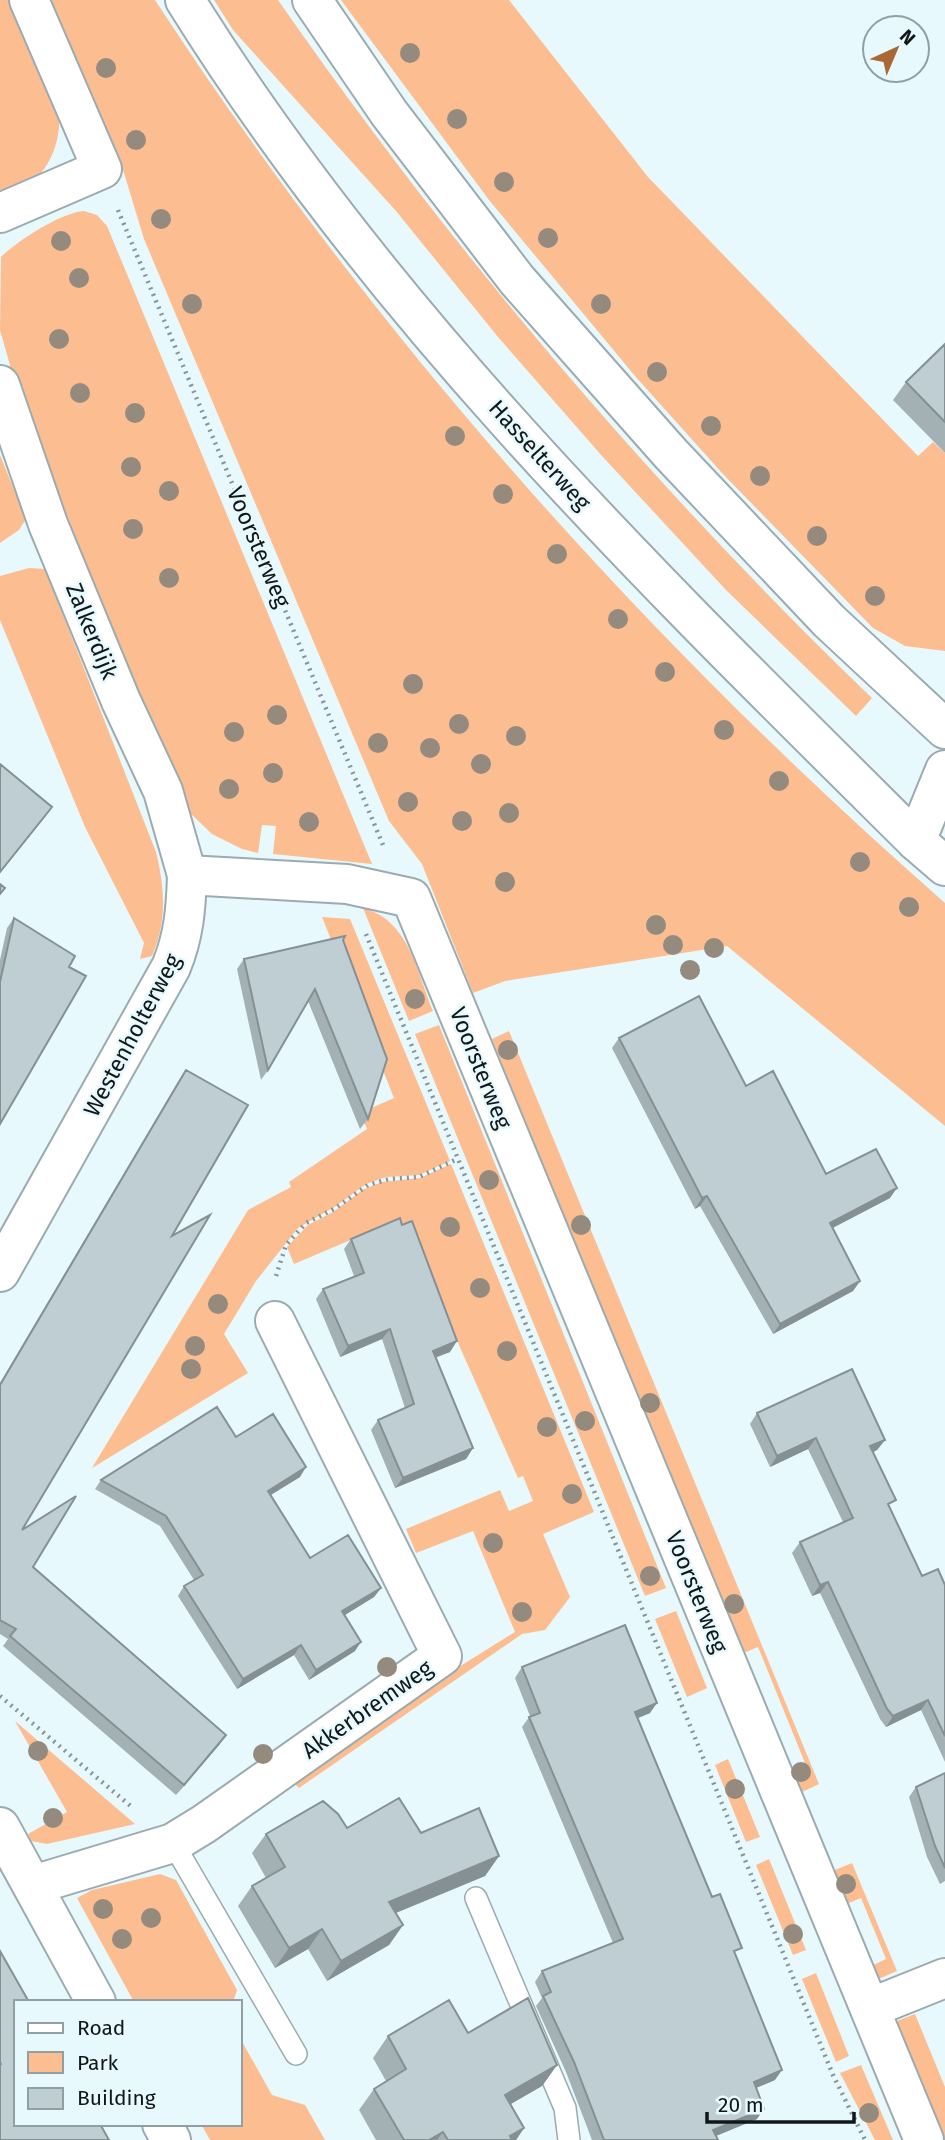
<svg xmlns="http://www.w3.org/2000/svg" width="945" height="2140" viewBox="0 0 945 2140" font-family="'Fira Sans',sans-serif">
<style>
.green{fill:#fcbd91}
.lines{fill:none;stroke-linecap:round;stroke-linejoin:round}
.service-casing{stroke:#9babaf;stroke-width:24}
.minor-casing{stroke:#9babaf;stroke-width:42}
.tertiary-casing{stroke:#9babaf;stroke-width:42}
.secondary-casing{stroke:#9babaf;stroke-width:42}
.primary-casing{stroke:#9babaf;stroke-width:42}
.path{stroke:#889498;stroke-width:4.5;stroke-dasharray:2 5;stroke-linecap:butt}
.service{stroke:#fff;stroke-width:21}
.minor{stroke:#fff;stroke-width:38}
.tertiary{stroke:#fff;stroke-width:38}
.secondary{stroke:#fff;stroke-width:38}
.primary{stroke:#fff;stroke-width:38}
.tree{fill:#948a7e}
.wall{fill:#a3b1b5}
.shaded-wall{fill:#859094}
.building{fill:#beced3;stroke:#859094;stroke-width:2}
.labels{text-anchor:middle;stroke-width:5;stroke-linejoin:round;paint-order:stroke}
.street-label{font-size:23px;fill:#111719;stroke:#e8f9fe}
</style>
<rect width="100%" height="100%" fill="#e8f9fe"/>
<path class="green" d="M0,0H10C23,30 36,61 49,91C52,98 59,109 59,116C61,151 41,191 0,192Z
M51,0H155C374,336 643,638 945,903V1126L727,946L505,981L473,993L422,864L389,821L144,239L124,173Z
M214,0H278C454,253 651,485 872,698L856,716L726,590L602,456L498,337L396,211L233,30Z
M341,0H509L648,177L918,456L933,442L945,453V651L905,646L873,628L722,473L635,376L489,200Z
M84,211L97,215L107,226L372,864L273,854L276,826L262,825L258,853L242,849L212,834L189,812L180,797L105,614L14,379L0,330L1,257C17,241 62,212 84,211Z
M0,455L26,519L19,530L0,543Z
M29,568L45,569L156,852C165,889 167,921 152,956L140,959L144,943L85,827L0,620V576Z
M363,908C409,920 417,972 433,1011L409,1021Z
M322,917L350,919L450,1161L419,1175L386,1177L366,1184L336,1206L298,1228L256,1281L224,1334L248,1373L92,1468L248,1210L291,1187L289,1182L367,1129L360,1113L394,1098Z
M439,1025L666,1588L645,1596L415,1034Z
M509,1031L819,1784L798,1794L788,1770L805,1763L758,1647L741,1654L492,1039Z
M451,1164L594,1512L543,1534L570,1597L545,1630L522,1634L299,1788L295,1784L462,1665L515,1632L473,1531L416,1553L406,1529L500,1490L509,1511L533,1501L523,1476L518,1478L408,1230L400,1219L294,1264L287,1247L308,1225L333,1212L364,1189L382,1182L420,1178Z
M676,1611L707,1688L687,1697L655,1619Z
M15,1721L135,1824L47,1844L31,1841L28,1834L67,1812Z
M728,1759L760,1837L746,1842L715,1765Z
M769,1859L806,1950L793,1955L756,1865Z
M852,1863L897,1971L874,1981L869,1967L886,1959L861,1898L844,1905L830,1872Z
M160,1874L176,1880L237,1990L233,2002H134L77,1898L92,1890Z
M816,1973L849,2056L836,2062L802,1979Z
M915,2014L945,2087V2140H941L892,2023Z
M240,2038L272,2095L305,2105L325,2140H210L201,2124H240Z
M861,2065L893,2140H875L840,2073Z"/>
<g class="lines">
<g class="service-casing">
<path id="service" d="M173,1843L296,2054
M476,1898L565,2108L569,2140"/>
</g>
<g class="minor-casing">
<path id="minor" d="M0,213L102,169L29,0
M0,385L48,524L121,701L163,791L187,875
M0,1827L96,2002
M33,1885L173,1843L204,1824L442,1656L275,1321
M870,2008L945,1978
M162,2124L171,2140"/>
</g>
<g class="tertiary-casing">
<path id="tertiary" d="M0,1272L171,967C184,936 186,908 187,875L347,884L411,898L924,2140"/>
</g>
<g class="secondary-casing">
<path id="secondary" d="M916,841L945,770"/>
</g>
<g class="primary-casing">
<path id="primary" d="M185,0C382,317 653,580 916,841L945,866
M312,0L389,113L517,280L671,454L829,621L945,729"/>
</g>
<path class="path" d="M118,210L383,845
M366,934L833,2075L865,2140
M276,1276L286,1245L306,1223L334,1209L368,1185L389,1179L419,1177L457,1159
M0,1696L133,1808"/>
<use href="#service" class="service"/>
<use href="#minor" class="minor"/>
<use href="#tertiary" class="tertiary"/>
<use href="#secondary" class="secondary"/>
<use href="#primary" class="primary"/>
</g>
<g class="tree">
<circle cx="410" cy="53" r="10"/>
<circle cx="106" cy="68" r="10"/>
<circle cx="457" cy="119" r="10"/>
<circle cx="136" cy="140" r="10"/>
<circle cx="504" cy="182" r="10"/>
<circle cx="161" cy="219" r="10"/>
<circle cx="548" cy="238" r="10"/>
<circle cx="61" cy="241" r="10"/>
<circle cx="79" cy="278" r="10"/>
<circle cx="192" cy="304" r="10"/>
<circle cx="601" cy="304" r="10"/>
<circle cx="59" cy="339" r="10"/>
<circle cx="657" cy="372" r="10"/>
<circle cx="80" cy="393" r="10"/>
<circle cx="135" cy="413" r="10"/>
<circle cx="711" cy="426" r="10"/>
<circle cx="455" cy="436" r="10"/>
<circle cx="131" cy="467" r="10"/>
<circle cx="760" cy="476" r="10"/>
<circle cx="169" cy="491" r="10"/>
<circle cx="503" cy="494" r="10"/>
<circle cx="133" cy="529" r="10"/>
<circle cx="817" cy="536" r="10"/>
<circle cx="557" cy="554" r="10"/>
<circle cx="169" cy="578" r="10"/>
<circle cx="875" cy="596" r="10"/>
<circle cx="618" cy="619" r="10"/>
<circle cx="665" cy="672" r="10"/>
<circle cx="413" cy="684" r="10"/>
<circle cx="277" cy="715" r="10"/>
<circle cx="459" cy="724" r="10"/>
<circle cx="724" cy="730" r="10"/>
<circle cx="234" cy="732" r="10"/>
<circle cx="516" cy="736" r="10"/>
<circle cx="378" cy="743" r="10"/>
<circle cx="430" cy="748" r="10"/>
<circle cx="481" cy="764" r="10"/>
<circle cx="273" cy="773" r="10"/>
<circle cx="779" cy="781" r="10"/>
<circle cx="229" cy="789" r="10"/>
<circle cx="408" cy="802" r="10"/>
<circle cx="509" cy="813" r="10"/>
<circle cx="462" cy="821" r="10"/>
<circle cx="309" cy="822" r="10"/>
<circle cx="860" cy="862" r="10"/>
<circle cx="505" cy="882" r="10"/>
<circle cx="909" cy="907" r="10"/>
<circle cx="656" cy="925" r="10"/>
<circle cx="673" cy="945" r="10"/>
<circle cx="714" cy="948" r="10"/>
<circle cx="690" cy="970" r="10"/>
<circle cx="415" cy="999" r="10"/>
<circle cx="508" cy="1050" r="10"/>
<circle cx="489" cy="1180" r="10"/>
<circle cx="581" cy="1225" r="10"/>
<circle cx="450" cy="1227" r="10"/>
<circle cx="480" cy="1288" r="10"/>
<circle cx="218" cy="1304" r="10"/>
<circle cx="195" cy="1346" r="10"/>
<circle cx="507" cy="1351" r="10"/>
<circle cx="191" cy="1369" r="10"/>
<circle cx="650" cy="1403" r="10"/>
<circle cx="585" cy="1421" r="10"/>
<circle cx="547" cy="1427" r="10"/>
<circle cx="572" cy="1494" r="10"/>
<circle cx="493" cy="1543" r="10"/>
<circle cx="650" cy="1576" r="10"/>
<circle cx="734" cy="1604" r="10"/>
<circle cx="522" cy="1612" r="10"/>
<circle cx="387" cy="1667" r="10"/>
<circle cx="38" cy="1751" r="10"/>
<circle cx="263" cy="1754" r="10"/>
<circle cx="801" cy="1772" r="10"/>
<circle cx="735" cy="1789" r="10"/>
<circle cx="53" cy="1818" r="10"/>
<circle cx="846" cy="1884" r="10"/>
<circle cx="103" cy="1909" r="10"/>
<circle cx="151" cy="1918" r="10"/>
<circle cx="793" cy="1934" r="10"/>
<circle cx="122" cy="1939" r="10"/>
<circle cx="869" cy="2113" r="10"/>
</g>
<path class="wall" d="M945,344V453L893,400L906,382Z
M14,918L69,967L0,1124V960L7,928Z
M343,940L368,1119L360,1129L308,1001L268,1070L261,1080L237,969L244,959Z
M619,1038L746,1086L826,1174L890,1198L832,1228L860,1281L853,1291L773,1334L700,1206L695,1209L612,1048Z
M186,1070L172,1236L22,1530L33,1567L226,1735L219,1745L176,1795L3,1646L8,1639L0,1634V1383L179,1080Z
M351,1239L450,1352L435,1358L473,1448L466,1459L395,1488L371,1430L378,1420L405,1408L382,1339L340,1357L316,1299L323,1289L354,1276L344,1249Z
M757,1413L885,1440L877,1450L873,1452L890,1508L922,1576L945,1585V1762L921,1710L886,1727L880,1719L820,1593L812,1596L792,1553L800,1542L843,1522L808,1449L770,1467L750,1424Z
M236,1437L300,1477L271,1495L310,1558L381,1588L374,1597L345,1615L355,1651L309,1680L294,1655L237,1689L178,1596L184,1586L194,1580L160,1526L95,1489L101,1480Z
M522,1667L650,1713L638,1718L736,1956L775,2080L756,2088L757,2119L716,2136L718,2140H592L566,2072L536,2006L542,1998L535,1982L542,1971L613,1943L522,1727L530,1716L515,1678Z
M945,1773V1881L940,1884L927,1857L909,1797L916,1787Z
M347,1828L421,1833L499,1856L485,1876L396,1913L403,1925L389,1945L327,1981L308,1949L275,1968L238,1906L252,1886L266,1878L252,1853L266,1834Z
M468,2033L557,2065L542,2086L511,2104L524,2128L516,2140H376L359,2110L374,2089L386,2081L373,2058L388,2036Z"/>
<path class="shaded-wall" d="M52,807L45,817L0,873V872Z
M897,1188L890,1198L823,1233L830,1223Z
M707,1196L700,1206L695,1209L702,1198Z
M860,1281L853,1291L773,1334L780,1324Z
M390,1329L382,1339L340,1357L348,1346Z
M457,1341L450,1352L425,1361L433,1351Z
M816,1438L808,1449L770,1467L777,1456Z
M885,1440L877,1450L863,1457L870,1446Z
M473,1448L466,1459L395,1488L403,1478Z
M306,1467L300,1477L262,1500L268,1491Z
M828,1582L820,1593L812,1596L820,1585Z
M381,1588L374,1597L335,1621L342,1611Z
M361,1642L355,1651L309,1680L316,1670Z
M301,1645L294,1655L237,1689L243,1679Z
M928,1700L921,1710L886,1727L893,1716Z
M657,1703L650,1713L628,1722L635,1712Z
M226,1735L219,1745L176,1795L184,1785Z
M499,1856L485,1876L376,1921L389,1902Z
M403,1925L389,1945L327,1981L341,1961Z
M322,1929L308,1949L275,1968L289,1948Z
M557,2065L542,2086L490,2116L505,2095Z
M782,2070L775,2080L746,2092L754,2082Z
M764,2109L757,2119L706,2140L713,2130Z
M524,2128L516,2140H507L510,2136Z
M443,2132L437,2140H429Z"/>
<path class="building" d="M945,344V422L906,382Z
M0,764L52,807L0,872Z
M0,884L5,888L0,894Z
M14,918L75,956L69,967L86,976L0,1124V982Z
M345,936L343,940L387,1059L368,1119L315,989L268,1070L244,959Z
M699,996L746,1086L773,1071L826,1174L876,1149L897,1188L830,1223L860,1281L780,1324L707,1196L702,1198L619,1038Z
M186,1070L248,1105L172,1236L210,1215L22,1530L76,1496L33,1567L226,1735L184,1785L10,1636L16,1629L0,1620V1385Z
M400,1218L402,1225L412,1221L457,1341L433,1351L473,1448L403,1478L378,1420L414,1404L390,1329L348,1346L323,1289L364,1273L351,1239Z
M852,1369L885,1440L870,1446L896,1500L888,1504L922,1576L938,1569L945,1585V1736L928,1700L893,1716L887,1709L828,1582L820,1585L800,1542L853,1518L816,1438L777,1456L757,1413Z
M217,1407L236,1437L273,1414L306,1467L268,1491L310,1558L348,1535L381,1588L342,1611L361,1642L316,1670L301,1645L243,1679L184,1586L203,1575L166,1516L101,1480Z
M625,1625L657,1703L635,1712L712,1897L720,1894L742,1948L734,1951L782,2070L754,2082L764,2109L713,2130L718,2140H604L574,2062L543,1996L551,1992L542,1971L623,1939L529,1717L540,1713L522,1667Z
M945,1773V1868L935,1846L916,1787Z
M399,1798L421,1833L479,1808L499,1856L389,1902L403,1925L341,1961L322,1929L289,1948L252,1886L285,1867L266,1834L323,1801L338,1814L347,1828Z
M0,1951L29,2002H16V2124H100L109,2140H0V2065L1,2064L0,2062Z
M528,1998L557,2065L505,2095L524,2128L510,2136L512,2140H448L443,2132L429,2140H404L374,2089L406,2069L388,2036L449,2000L468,2033Z"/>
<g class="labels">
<g class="street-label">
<text transform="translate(540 455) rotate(48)" y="8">Hasselterweg</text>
<text transform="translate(259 547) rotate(67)" y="8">Voorsterweg</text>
<text transform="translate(92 631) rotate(68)" y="8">Zalkerdijk</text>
<text transform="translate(132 1035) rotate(-62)" y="8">Westenholterweg</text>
<text transform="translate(481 1068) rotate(68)" y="8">Voorsterweg</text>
<text transform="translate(697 1592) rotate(68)" y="8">Voorsterweg</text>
<text transform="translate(367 1709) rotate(-35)" y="8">Akkerbremweg</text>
</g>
</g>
<rect x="14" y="2000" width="228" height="126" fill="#e8f9fe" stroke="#929fa2" stroke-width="2"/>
<rect x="28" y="2023" width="35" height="10" fill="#ffffff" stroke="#929fa2" stroke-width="2"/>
<text x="77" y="2035" font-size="21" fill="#111719">Road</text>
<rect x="28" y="2052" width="35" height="21" fill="#fcbd91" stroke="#929fa2" stroke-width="2"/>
<text x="77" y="2070" font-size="21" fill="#111719">Park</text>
<rect x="28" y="2088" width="35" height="21" fill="#beced3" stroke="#929fa2" stroke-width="2"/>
<text x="77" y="2105" font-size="21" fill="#111719">Building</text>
<g transform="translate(896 49) rotate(44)"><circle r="33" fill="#e8f9fe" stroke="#929fa2" stroke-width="2"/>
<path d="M0-5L12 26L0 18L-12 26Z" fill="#aa6834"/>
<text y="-10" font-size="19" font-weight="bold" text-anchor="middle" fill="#111719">N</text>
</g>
<path d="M707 2112v10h147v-10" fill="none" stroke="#111719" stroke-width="3.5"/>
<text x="718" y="2112" font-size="21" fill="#111719" stroke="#e8f9fe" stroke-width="5" paint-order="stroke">20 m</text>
</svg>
